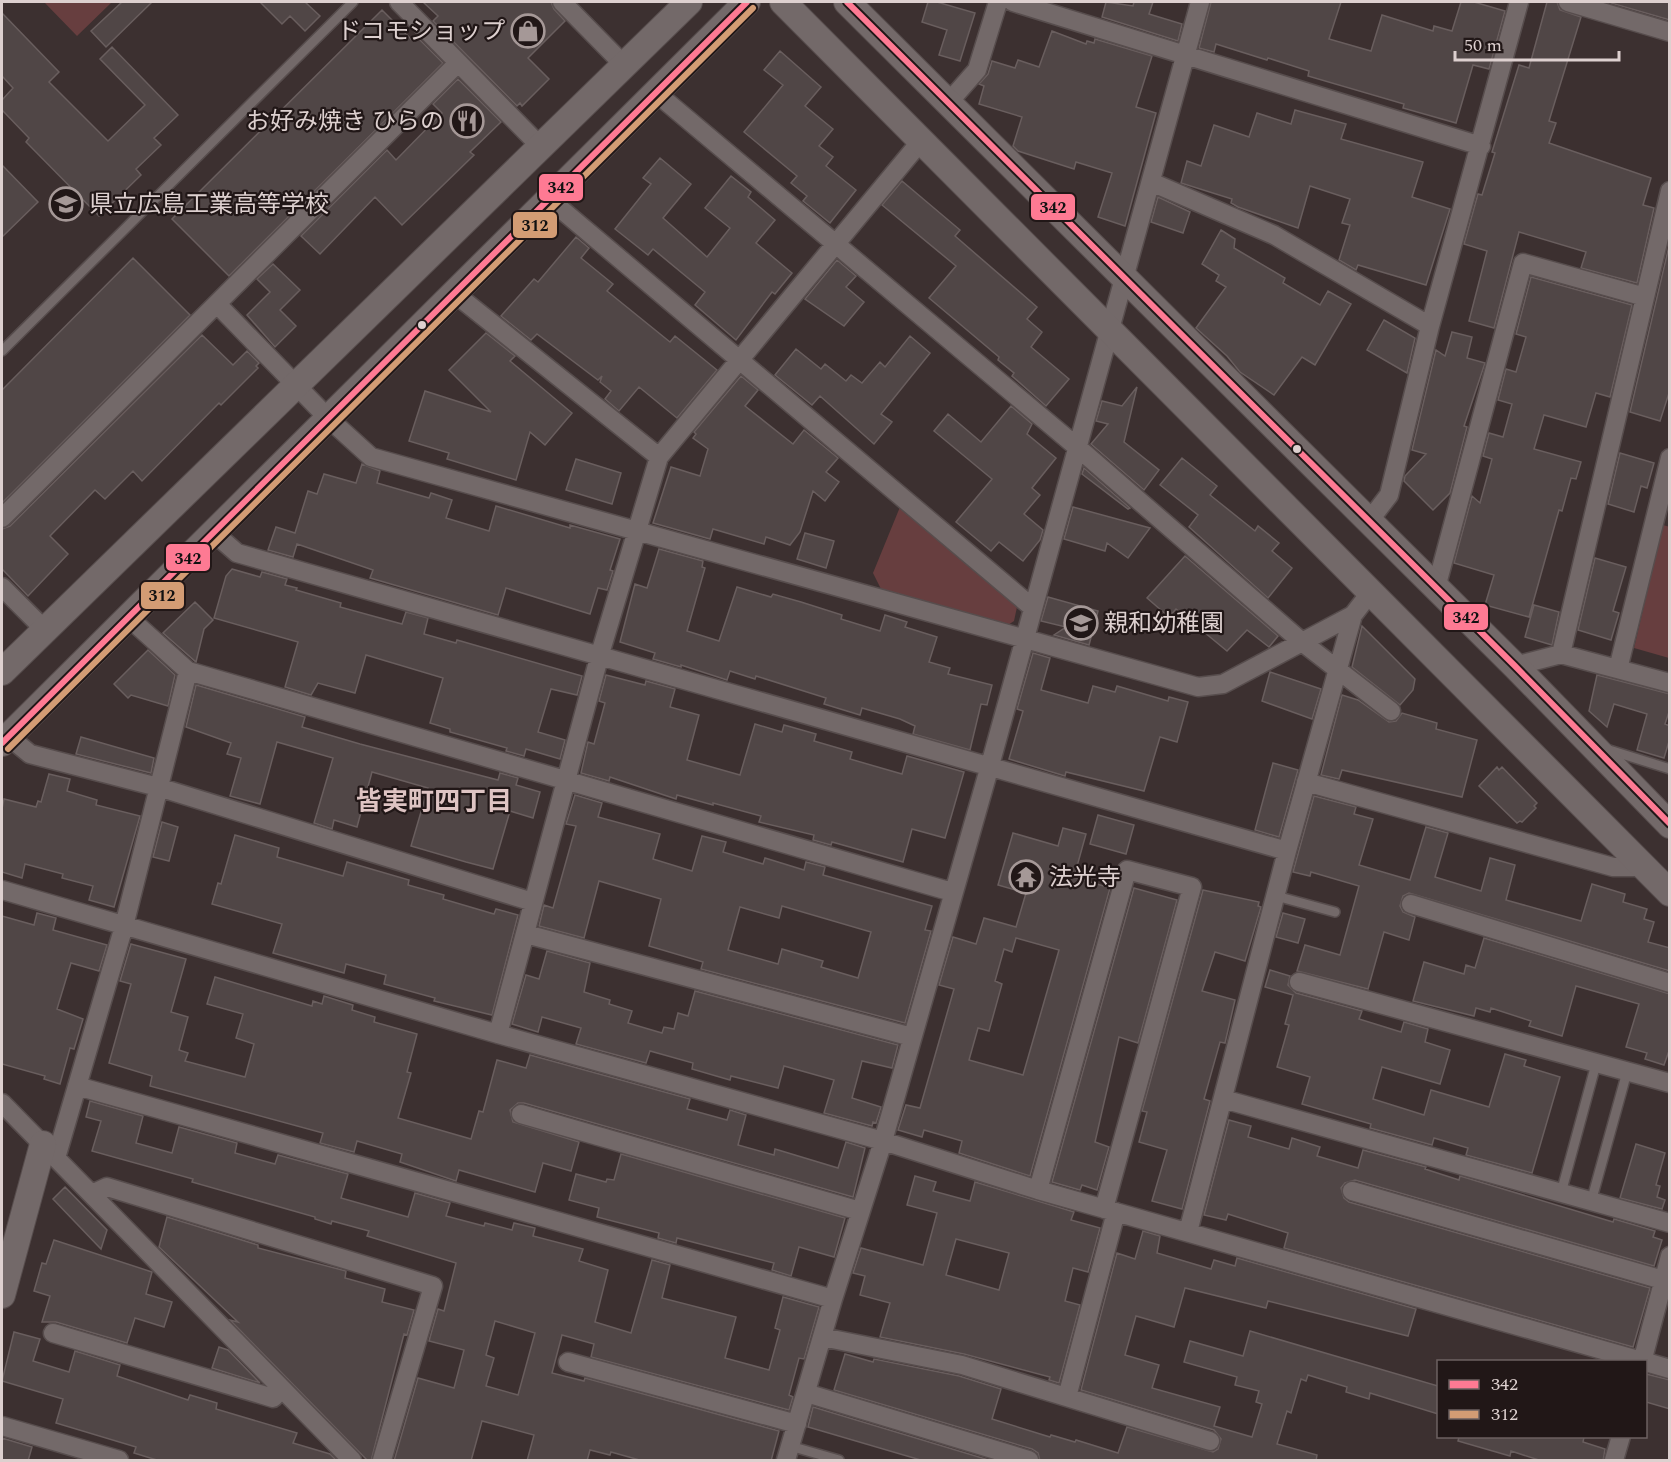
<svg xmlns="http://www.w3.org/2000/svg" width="1671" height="1462" viewBox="0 0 1671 1462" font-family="Spectral,'Noto Sans JP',serif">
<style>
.green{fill:#673e3f}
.building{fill:#504646;stroke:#695e5e;stroke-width:1.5;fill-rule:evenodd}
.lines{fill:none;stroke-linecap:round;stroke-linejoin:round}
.lane-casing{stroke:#574d4d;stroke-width:12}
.street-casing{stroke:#574d4d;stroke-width:21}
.secondary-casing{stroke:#574d4d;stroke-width:28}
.lane{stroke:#736969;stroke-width:9}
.street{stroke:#736969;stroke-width:18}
.secondary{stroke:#736969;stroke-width:26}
.bus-1-casing{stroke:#211717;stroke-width:10}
.bus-2-casing{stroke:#211717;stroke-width:10}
.bus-1{stroke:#fe7a93;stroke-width:6}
.bus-2{stroke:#d39c74;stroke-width:6}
.bus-dot{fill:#ddd0cf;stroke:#211717;stroke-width:2}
.labels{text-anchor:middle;stroke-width:4.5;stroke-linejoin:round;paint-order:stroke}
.poi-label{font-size:24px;fill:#ddd0cf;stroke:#211717;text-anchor:start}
.neighbourhood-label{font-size:26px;font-weight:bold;fill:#dec4c3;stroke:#211717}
.line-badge{stroke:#211717;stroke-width:2}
.pale-badge-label{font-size:16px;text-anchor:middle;font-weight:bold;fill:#111}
</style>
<rect width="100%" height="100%" fill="#3c3030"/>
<path class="green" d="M44,2H112L77,36Z
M907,506L1012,596L1017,607L1014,621L1008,625L882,591L873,573L900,507Z
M1663,525L1670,527L1669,658L1634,648Z"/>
<path class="building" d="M122,2H152L106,47L91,31Z
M260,2H305L320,16L305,31L290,16L282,24Z
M423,2H551L554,9L565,21L528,58L549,79L522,106L520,103L517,106L433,21L438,16Z
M928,2H937L975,13L960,61L939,55L947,30L922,22Z
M1106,2L1133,6L1134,2H1153L1149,14L1182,24L1178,41L1102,17Z
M1211,2H1341L1329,39L1371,51L1382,15L1433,31L1434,26L1452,31L1461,2H1474L1505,11L1489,69L1473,65L1456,123L1403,108L1404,104L1308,76L1309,71L1268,58L1267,60L1216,44L1214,52L1199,48Z
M1547,2H1557L1560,10L1581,17L1549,121L1556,123L1549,143L1651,178L1643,205L1654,208L1637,283L1581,268L1586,252L1519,232L1494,328L1469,321L1487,251L1464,244L1478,194L1482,195L1495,153L1492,152L1519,65L1529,68Z
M1611,2H1670V20L1611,3Z
M382,10L413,41L417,37L443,63L229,276L172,219Z
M2,13L59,72L49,82L108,141L145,105L100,59L112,47L178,115L154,138L161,145L136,169L141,175L99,216L26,142L29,138L2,110V100L13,88L2,76Z
M1052,31L1086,44L1087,41L1094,43L1095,39L1152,56L1136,107L1156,113L1125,226L1098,217L1112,173L1076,162L1074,169L1018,151L1013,146L1022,117L979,104L984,86L979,84L988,74L992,61L1015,68L1018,60L1039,67Z
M780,51L821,87L805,106L833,129L819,146L833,157L826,166L856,190L830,223L803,201L807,196L791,183L797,176L744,132L783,85L764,70Z
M458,79L501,122L470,152L474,155L402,225L375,197L320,254L301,236L387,150L396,160L442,113L433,104Z
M1295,110L1346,124L1341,139L1423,162L1412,197L1450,209L1426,285L1358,265L1356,270L1339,260L1350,225L1342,223L1350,199L1310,186L1298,228L1238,207L1231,203L1232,199L1181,183L1187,161L1201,166L1214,125L1249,137L1257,113L1291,124Z
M660,158L691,184L663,218L707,257L730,228L705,208L731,176L751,192L748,197L775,220L756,243L792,273L775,294L772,292L736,340L695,305L705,292L653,249L648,255L615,229L651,184L643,178Z
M2,165L38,202L2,237Z
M902,181L960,230L955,236L1037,307L1027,319L1042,332L1031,347L1069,379L1046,406L1012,376L1014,373L998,360L999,357L929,298L956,266L882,205Z
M1158,197L1190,212L1183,233L1151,222Z
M1221,230L1235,239L1234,248L1285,278L1283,283L1320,305L1328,291L1351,304L1315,365L1302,357L1274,395L1240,372L1227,356L1196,328L1226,287L1216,281L1219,275L1202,264Z
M576,237L589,248L581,258L613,284L607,291L670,342L675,336L717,370L677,418L639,387L619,411L605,399L611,391L600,382L602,376L598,380L537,334L531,340L501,316L534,279L538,282Z
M1670,242V390L1660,421L1630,412Z
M133,258L190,315L2,503V390Z
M837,260L856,276L846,287L864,302L844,326L805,299Z
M273,264L300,290L280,310L296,326L275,347L247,315L270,292L257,279Z
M1531,277L1632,305L1610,397L1596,393L1586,427L1544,415L1534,449L1581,462L1576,479L1571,478L1562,511L1559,510L1529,617L1485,605L1494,575L1454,563L1472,496L1480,503L1492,459L1483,456L1489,433L1503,437L1512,404L1498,400L1506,369L1516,372L1526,337L1516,334Z
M1384,320L1415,338L1407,373L1367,350Z
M1452,332L1472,337L1467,358L1485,363L1464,426L1467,427L1450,493L1433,510L1404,481L1405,476L1426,454L1412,450L1436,350L1445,356Z
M486,333L515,356L510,361L572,413L545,445L530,432L516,480L447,459L449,453L409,441L425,391L491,412L449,370Z
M202,335L233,365L247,351L259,363L256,366L258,368L221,405L219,403L142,481L133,471L105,499L95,490L50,536L68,554L28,596L2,569V529L10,526Z
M910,336L930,353L881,414L892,422L874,444L820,396L812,405L775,375L796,349L821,369L825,364L846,381L851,375L862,383L880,362L885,367Z
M741,376L758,390L745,406L793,444L804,430L838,458L826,472L839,482L825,501L813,491L800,532L790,545L766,537L764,544L713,529L710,539L653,523L671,467L700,476L708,449L693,438L696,434L694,432Z
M1137,387L1124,442L1159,470L1144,490L1091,444L1108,424L1096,421L1102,401L1122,406Z
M1011,406L1032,424L1027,434L1056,458L1032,488L1040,495L1024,514L1043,530L1040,540L1023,561L999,542L991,551L956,522L992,479L934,431L948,414L981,442Z
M1620,453L1654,463L1647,488L1641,486L1634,512L1608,504Z
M1182,458L1217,486L1210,495L1255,531L1258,526L1279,543L1272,551L1292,568L1268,598L1189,527L1198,515L1160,485Z
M576,459L621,473L612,504L566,490Z
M362,464L380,471L377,483L429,498L431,493L452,500L446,518L489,531L496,506L570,528V525L620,539L610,570L613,571L607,590L598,588L590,614L506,588L498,615L370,578L373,570L297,544L293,557L268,550L276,527L295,533L308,491L317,494L324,474L356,483Z
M1084,468L1130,508L1128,509L1082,474Z
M1073,507L1150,528L1128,558L1107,543L1105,551L1064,539Z
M805,533L834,541L826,568L797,559Z
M659,549L703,561L702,567L705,568L687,631L719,641L737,587L771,597L773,594L801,602L842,615L841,619L880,631L885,615L907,622L905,627L937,637L929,662L950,668L948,674L992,685L987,705L981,704L970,750L913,734L915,726L900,719L862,708L860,715L824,704L826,698L756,676L755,679L730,671L727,680L681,665V667L653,659L655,653L620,642L635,584L647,588Z
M1185,556L1278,636L1269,647L1247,630L1227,651L1176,609L1169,617L1147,598Z
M1595,558L1626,567L1613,611L1619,613L1611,640L1578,630Z
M232,569L260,577L262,572L287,579L285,585L297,588L296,590L341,603L340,607L402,624L406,612L428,618L424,634L456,643L457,640L582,676L577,695L551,689L538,732L565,740L560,759L526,749L524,756L506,751L507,748L450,732V729L430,723L443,678L366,655L355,693L318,683L311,695L285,687L298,642L214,618L226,576Z
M1048,597L1098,611L1089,645L1054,635L1066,627L1041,621Z
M195,602L213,620L204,629L196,662L163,633Z
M1534,605L1559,612L1552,645L1525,637Z
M1362,626L1415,679L1413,690L1400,705L1352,667Z
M148,650L175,675L168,706L131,695L128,698L114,684Z
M1033,653L1050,658L1041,690L1088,703L1093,686L1115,692L1117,686L1168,701L1169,697L1188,702L1177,742L1160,737L1144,791L1066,772L1065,776L1009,759L1023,711L1017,709Z
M1270,672L1321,689L1312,719L1262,701Z
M606,675L645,685L646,681L675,689L670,707L699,715L687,760L740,775L755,724L782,732L784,725L816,734L814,741L852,752L850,759L902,774L907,756L964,772L945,838L912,829L903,862L832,842L831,845L813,840L814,835L759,822L761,816L713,803V805L677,795L676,799L610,777L609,781L581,773L588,742L594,744L605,703L599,701Z
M1597,675L1670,694V709L1665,724L1670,726V738L1664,758L1637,750L1647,714L1614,704L1607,727L1589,711Z
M196,685L305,717L302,727L360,744L498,780L500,773L518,778L516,785L540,792L533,818L510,811L493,869L466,862L411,846L428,788L372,772L357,827L334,820L332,829L314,823L333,758L277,742L260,804L230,796L241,758L227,754L231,743L186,727Z
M1342,695L1358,700L1389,722L1396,721L1402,713L1437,723L1436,729L1477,740L1462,797L1342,770L1339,779L1321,775Z
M81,737L154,758L151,773L76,754Z
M1273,763L1298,770L1279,837L1255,830Z
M1497,767L1499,770L1502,767L1537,803L1534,806L1536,808L1522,822L1520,821L1517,823L1479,786Z
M49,774L70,779L67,791L97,800L96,805L140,816L114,907L89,900L93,886L62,878L63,874L25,864L22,878L2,872V809L4,799L36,807L38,801L41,802Z
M575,795L602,803L598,817L660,834L653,859L692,871L702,836L726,842L723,852L763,864L765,858L804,870L806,862L825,867L823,875L932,906L925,930L931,931L905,1023L701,969L703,962L649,946L661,899L599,881L584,938L539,926L544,905L553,908L576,826L566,824ZM782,906L871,932L858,978L821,967L823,961L782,949L778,964L728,950L740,907L779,918Z
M1314,796L1356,807L1354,814L1373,819L1359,865L1410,880L1426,827L1448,833L1435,877L1481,891L1490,858L1515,865L1506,900L1581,921L1592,884L1625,894L1623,902L1647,909L1644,919L1654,922L1648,942L1670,948V971L1409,893L1403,896L1400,906L1403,912L1415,917L1409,940L1384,932L1368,989L1297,971L1305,945L1340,955L1359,886L1311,872L1310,876L1293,872Z
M1098,815L1134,825L1126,854L1090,844Z
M162,822L178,827L169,861L153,857Z
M1063,828L1086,834L1074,877L1110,888L1030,1176L959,1153L962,1141L924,1130L922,1137L898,1130L906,1105L920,1108L954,989L939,985L953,937L976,944L984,918L1016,927L1026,893L998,885L1013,833L1058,846ZM1016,938L1059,950L1023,1075L969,1060L978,1028L989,1031L1002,984L995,981L1004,949L1012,952Z
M235,835L279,848L277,857L343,876L347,862L409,880L408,885L444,895L443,899L494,914L496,909L518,915L492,1015L434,1001L435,998L384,984L386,975L346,964L344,973L273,953L282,924L212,904L218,883L221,884Z
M1134,888L1177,900L1138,1043L1119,1037L1095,1142L1109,1147L1097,1190L1082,1185L1080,1190L1052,1182Z
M1203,890L1259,902L1258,906L1261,907L1245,961L1215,952L1202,991L1235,1000L1225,1043L1220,1042L1204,1099L1210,1101L1182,1209L1152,1201L1167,1150L1139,1142L1147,1112L1142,1111Z
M37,913L56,918L53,930L107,945L99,971L71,963L67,976L57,1009L83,1019L74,1049L70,1048L60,1084L44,1079L45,1076L2,1064V916L34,925Z
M1283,913L1305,919L1298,943L1276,937Z
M1484,938L1670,994V1048L1664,1065L1645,1059L1647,1053L1626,1047L1639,1004L1576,986L1562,1036L1529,1026L1531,1021L1491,1008L1490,1012L1476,1008L1474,1016L1413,1001L1424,962L1464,974L1466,965L1475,968Z
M131,944L186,959L171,1012L188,1017L179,1050L188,1053L185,1061L245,1077L254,1044L236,1038L243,1014L207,1004L215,977L312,1006L313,1001L322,1004L324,996L353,1005L352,1010L375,1017L374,1022L417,1034L407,1072L411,1073L398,1118L471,1139L479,1111L483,1112L497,1060L526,1068L530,1055L690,1099L687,1109L727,1120L730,1110L746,1115L738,1145L774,1155L775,1149L838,1168L846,1142L865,1148L853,1197L524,1103H518L510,1110L513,1122L579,1142L571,1171L543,1163L535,1192L459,1170L456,1181L400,1162L402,1154L357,1141L354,1152L320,1143L323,1133L150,1086L152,1076L109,1063L131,984L120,981Z
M547,951L590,963L584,992L610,1000L609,1004L632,1011L628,1023L662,1033L664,1027L674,1029L678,1013L688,1016L695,991L898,1045L892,1068L862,1061L852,1098L881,1107L876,1123L873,1122L872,1126L824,1113L834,1080L784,1066L778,1088L731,1076L730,1080L692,1069L693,1063L650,1051L646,1063L576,1044L581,1028L542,1017L538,1032L512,1024L526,975L539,979Z
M1270,970L1290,976L1288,985L1296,993L1362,1011L1359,1019L1401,1032L1404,1022L1428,1029L1425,1042L1450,1050L1440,1084L1382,1067L1373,1099L1424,1115L1431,1090L1489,1107L1505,1054L1526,1060L1524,1066L1560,1077L1532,1173L1466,1155L1468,1148L1434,1138L1432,1145L1370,1128L1371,1124L1302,1104L1310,1077L1277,1067L1289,1025L1285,1024L1293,995L1265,987Z
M90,1101L143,1116L136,1143L172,1153L179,1127L237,1143L235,1153L275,1164L278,1155L348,1174L341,1198L408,1217L415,1193L450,1203L446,1216L484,1226L485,1223L512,1230L514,1223L535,1228L533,1236L583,1249L579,1261L608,1270L595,1322L631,1333L652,1260L670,1265L662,1298L736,1317L725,1358L769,1370L780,1330L775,1328L783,1297L819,1307L804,1359L799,1358L789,1395L793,1397L789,1410L591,1357L594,1344L562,1335L552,1373L584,1381L585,1378L779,1431L771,1461H643L611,1452L610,1455L590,1450L587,1461H527L534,1435L482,1421L471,1461H394L418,1378L454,1388L464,1350L429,1341L438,1309L444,1311L456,1263L367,1236L369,1231L332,1221L331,1224L315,1219V1217L192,1182L193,1179L92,1151L101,1121L86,1117ZM495,1321L535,1333L518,1395L486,1386L494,1358L486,1355Z
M1229,1120L1251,1126L1248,1137L1289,1149L1292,1138L1320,1147L1317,1156L1358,1168L1363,1150L1426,1167L1425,1169L1459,1180L1460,1176L1613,1222L1614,1219L1655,1231L1653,1237L1662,1240L1654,1266L1355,1180L1345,1183L1341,1188L1344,1198L1349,1202L1650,1288L1633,1347L1284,1248L1288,1233L1228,1214L1226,1220L1204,1215Z
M1636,1144L1665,1153L1656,1185L1660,1186L1657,1197L1665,1200L1662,1209L1620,1198Z
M621,1154L845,1218L834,1257L799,1247L791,1276L772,1270L774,1263L677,1238L676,1243L658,1238L659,1233L597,1217L599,1208L569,1200L576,1174L606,1182L607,1179L614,1180Z
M915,1176L936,1182L933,1191L970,1201L975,1182L1074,1212L1071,1220L1100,1228L1088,1272L1073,1268L1065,1301L1080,1305L1059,1383L1049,1380L1050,1377L964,1354L880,1337L890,1303L860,1295L865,1276L853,1273L861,1248L923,1265L937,1213L907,1205ZM956,1239L1009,1253L999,1290L946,1275Z
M65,1187L107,1230L101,1249L53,1199Z
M167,1217L258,1245V1248L346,1271L345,1278L385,1289L382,1302L414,1310L407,1335L404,1334L371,1461H368L230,1320L238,1322L159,1247Z
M1143,1231L1160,1236L1157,1253L1211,1269L1214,1260L1235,1266L1237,1258L1416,1309L1408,1336L1268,1301L1266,1308L1185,1288L1174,1327L1136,1316L1125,1355L1159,1365L1152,1388L1220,1407L1214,1426L1252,1437L1262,1404L1256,1402L1259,1391L1235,1385L1237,1377L1184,1362L1190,1341L1243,1356L1250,1331L1438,1386V1414L1370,1393L1369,1399L1346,1392L1347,1387L1308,1375L1306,1381L1301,1379L1291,1413L1287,1411L1277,1444L1317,1455L1316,1461H1040L1038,1453L1032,1449L834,1390L845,1354L873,1362L874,1359L959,1376L1001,1389L992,1419L1050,1437L1051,1435L1075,1442L1076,1440L1118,1453L1127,1427L1213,1452L1218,1449L1221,1439L1214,1430L1081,1390L1117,1253L1135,1259Z
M54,1240L152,1272L146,1294L172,1302L164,1327L135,1318L127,1343L56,1322H42L50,1296L34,1291L42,1263L46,1264Z
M14,1332L40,1339L33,1361L69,1372L75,1351L120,1365L117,1376L188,1400L190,1395L217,1403L216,1409L297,1433L293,1443L330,1454L337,1461H160L134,1453L136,1447L56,1423L63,1399L2,1381Z
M219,1347L228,1350L260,1383L212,1368Z
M1646,1374L1670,1380V1409L1646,1402Z
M813,1407L992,1461H924L815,1429L808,1427Z
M1459,1437H1584L1583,1442L1605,1449L1603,1461H1542L1511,1451L1510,1456L1458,1441Z
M2,1438L32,1447L28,1461H2Z"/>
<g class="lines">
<g class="lane-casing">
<path id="lane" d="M2,351L353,2
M1606,749L1670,769
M1276,896L1335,912
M1561,1193L1596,1064
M1591,1202L1627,1072
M790,1446L839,1460"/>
</g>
<g class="street-casing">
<path id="street" d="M399,2L541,147
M562,2L624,65
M1013,2L1481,146
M1568,2L1670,32
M655,92L1077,447L1302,642L1391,711
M948,103L977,70L998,2
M1151,182L1274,235L1430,326
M549,199L1033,608
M454,293L659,457
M217,304L328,418L371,457L1198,687L1223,684L1353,615L1370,593
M2,518L458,63
M1369,521L1389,495L1430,326L1519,2
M213,532L237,553C588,651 937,754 1287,851
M2,587L45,630
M1436,588L1523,263L1645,297
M128,617L188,671L952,892
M1561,654L1670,191
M1515,666L1561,654L1670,683
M1618,669L1670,458
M8,736L30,754L158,787L533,902
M1306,782L1613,867H1644
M2,890L498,1034L883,1141L1038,1190L1645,1362
M1411,904L1670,983
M526,934L912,1037
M1299,982L1670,1083
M498,1034L600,654L659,457L921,141
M77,1086L833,1299
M1223,1099L1670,1223
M2,1103L352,1460
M521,1114L860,1211
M56,1158L124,926L188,671
M1038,1190L1127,870L1192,887L1104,1209
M1352,1191L1663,1280
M92,1194L107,1187L433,1286L382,1460
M1188,1232L1287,851L1353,615
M53,1333L273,1398L282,1389
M822,1337L962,1365L1210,1441
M568,1362L797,1424
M1642,1362L1670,1256
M1646,1362L1670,1369
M806,1393L1029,1460
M1067,1397L1116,1212
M2,1426L119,1460
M786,1460L833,1299L883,1141L989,769L1200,2
M1614,1460L1621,1436"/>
</g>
<g class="secondary-casing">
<path id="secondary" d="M783,2L1670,893
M847,2L1515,666L1670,825
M2,672L689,2
M2,743L747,2
M2,1295L43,1144"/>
</g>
<use href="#lane" class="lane"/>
<use href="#street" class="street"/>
<use href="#secondary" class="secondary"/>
<g class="bus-1-casing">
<path id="bus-1" d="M847,2L1515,666L1670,824
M2,743L747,2"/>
</g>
<g class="bus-2-casing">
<path id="bus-2" d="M8,749L753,8"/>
</g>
<use href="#bus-1" class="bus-1"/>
<use href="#bus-2" class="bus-2"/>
</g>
<defs>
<g id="shop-ring" transform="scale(1.725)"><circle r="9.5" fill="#211717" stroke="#a59897" stroke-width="1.5"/><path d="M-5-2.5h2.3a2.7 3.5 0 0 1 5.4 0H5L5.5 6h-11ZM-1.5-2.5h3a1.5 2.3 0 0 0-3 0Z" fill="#a59897"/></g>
<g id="restaurant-ring" transform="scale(1.725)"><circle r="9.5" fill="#211717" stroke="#a59897" stroke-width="1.5"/><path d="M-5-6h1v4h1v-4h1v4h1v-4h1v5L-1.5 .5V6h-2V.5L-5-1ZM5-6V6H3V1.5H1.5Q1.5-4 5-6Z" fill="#a59897"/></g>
<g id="school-ring" transform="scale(1.725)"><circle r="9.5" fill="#211717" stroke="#a59897" stroke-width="1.5"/><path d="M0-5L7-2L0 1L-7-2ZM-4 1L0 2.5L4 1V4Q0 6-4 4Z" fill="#a59897"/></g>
<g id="temple-ring" transform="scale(1.725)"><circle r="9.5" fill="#211717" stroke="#a59897" stroke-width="1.5"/><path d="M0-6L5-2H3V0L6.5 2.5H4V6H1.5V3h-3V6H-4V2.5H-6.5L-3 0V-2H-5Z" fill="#a59897"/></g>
</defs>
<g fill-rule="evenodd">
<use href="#shop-ring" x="528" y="31"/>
<use href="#restaurant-ring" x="467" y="121"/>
<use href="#school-ring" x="66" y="204"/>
<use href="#school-ring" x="1081" y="623"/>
<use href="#temple-ring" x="1026" y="877"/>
</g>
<g class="bus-dot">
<circle cx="422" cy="325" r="5"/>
<circle cx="1297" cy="449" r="5"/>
</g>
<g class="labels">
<g class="poi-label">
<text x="505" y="39" text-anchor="end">ドコモショップ</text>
<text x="444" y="129" text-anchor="end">お好み焼き ひらの</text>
<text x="89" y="212">県立広島工業高等学校</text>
<text x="1104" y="631">親和幼稚園</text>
<text x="1049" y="885">法光寺</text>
</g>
<g class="neighbourhood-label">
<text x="434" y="810">皆実町四丁目</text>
</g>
</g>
<g class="line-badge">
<rect x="538" y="173" width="46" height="29" rx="6" fill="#fe7a93"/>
<rect x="1030" y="193" width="46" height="28" rx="6" fill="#fe7a93"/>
<rect x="512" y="211" width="46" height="28" rx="6" fill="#d39c74"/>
<rect x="165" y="543" width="46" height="29" rx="6" fill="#fe7a93"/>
<rect x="140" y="581" width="45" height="29" rx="6" fill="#d39c74"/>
<rect x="1443" y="603" width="46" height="28" rx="6" fill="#fe7a93"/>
</g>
<g class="pale-badge-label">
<text x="561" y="193">342</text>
<text x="1053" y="213">342</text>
<text x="535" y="231">312</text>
<text x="188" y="564">342</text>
<text x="162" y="601">312</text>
<text x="1466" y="623">342</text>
</g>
<rect width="1671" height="1462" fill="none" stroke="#ddd0cf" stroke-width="6"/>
<rect x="1437" y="1360" width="210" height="78" fill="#211717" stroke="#6c6161" stroke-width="1.5"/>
<rect x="1449" y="1380" width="30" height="9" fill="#fe7a93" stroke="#6c6161" stroke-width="1.5"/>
<text x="1491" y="1390" font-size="18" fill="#ddd0cf">342</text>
<rect x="1449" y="1410" width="30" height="9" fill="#d39c74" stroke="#6c6161" stroke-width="1.5"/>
<text x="1491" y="1420" font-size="18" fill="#ddd0cf">312</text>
<path d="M1455 51v9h164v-9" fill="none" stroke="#ddd0cf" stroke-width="3"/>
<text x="1464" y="51" font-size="18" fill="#ddd0cf" stroke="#211717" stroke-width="4.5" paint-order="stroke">50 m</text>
</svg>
